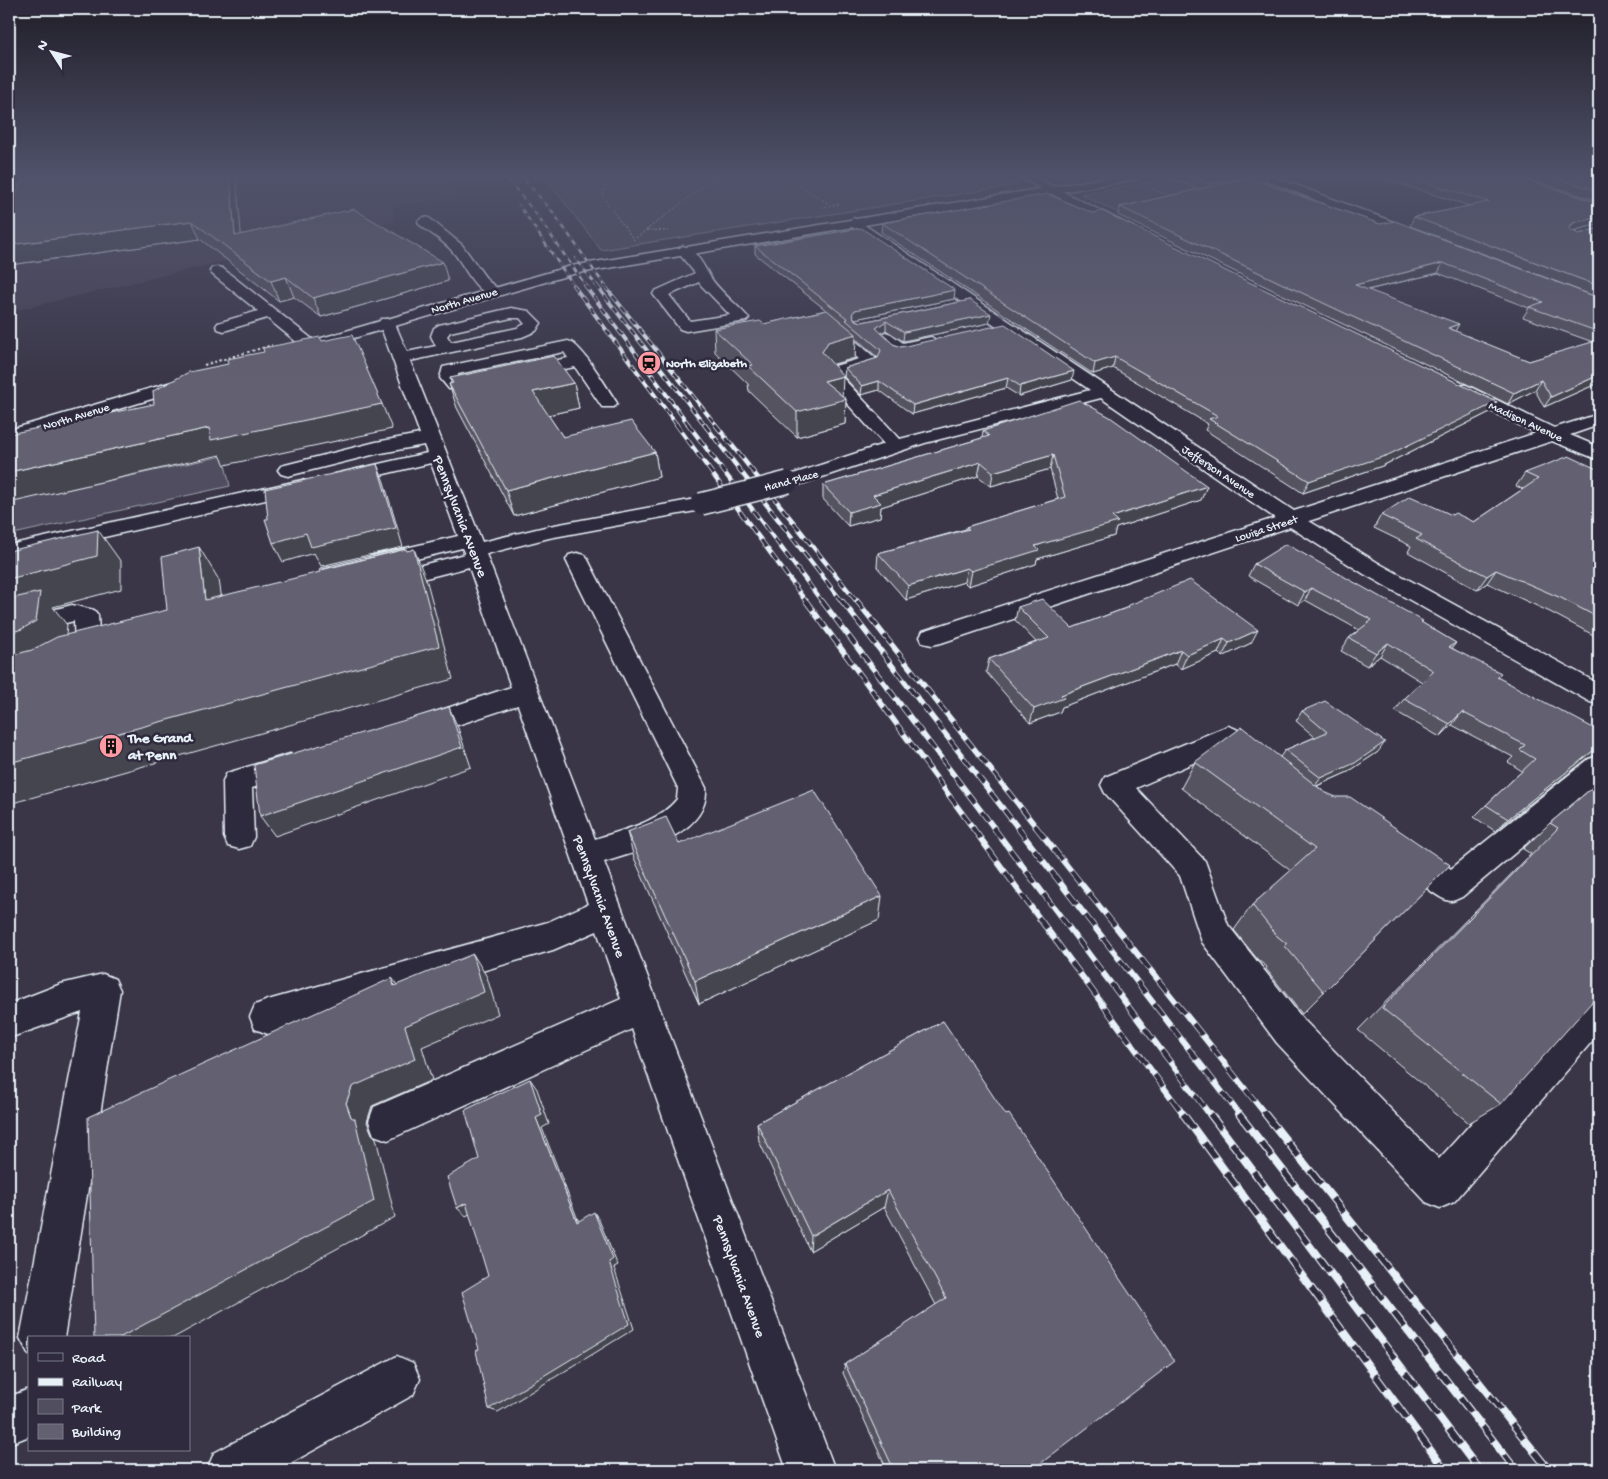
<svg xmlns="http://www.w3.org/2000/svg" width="1608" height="1479" viewBox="0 0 1608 1479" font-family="'Gochi Hand',sans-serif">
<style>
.built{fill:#464354}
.green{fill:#504e5f;stroke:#9ca0ac}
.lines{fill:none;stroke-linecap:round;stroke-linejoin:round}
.minor-casing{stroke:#e8f1f8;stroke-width:3}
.major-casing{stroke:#e8f1f8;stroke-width:3}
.path-far1{stroke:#e8f1f8;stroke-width:1;stroke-dasharray:2 2;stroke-linecap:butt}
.path{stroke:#e8f1f8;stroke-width:2;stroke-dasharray:2.5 2.5;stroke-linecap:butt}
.minor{fill:#2f2a3d;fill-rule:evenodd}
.major{fill:#2f2a3d;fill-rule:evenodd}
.rail-far5-casing{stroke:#e8f1f8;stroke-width:2.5}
.rail-far4-casing{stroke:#e8f1f8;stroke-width:4}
.rail-far3-casing{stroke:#e8f1f8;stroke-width:4.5}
.rail-far2-casing{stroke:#e8f1f8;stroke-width:5.5}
.rail-far1-casing{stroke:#e8f1f8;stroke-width:6}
.rail-casing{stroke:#e8f1f8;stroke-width:8}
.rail-far5{stroke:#2f2a3d;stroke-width:2;stroke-dasharray:5;stroke-linecap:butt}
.rail-far4{stroke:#2f2a3d;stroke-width:2.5;stroke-dasharray:7;stroke-linecap:butt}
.rail-far3{stroke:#2f2a3d;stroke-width:3;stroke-dasharray:9;stroke-linecap:butt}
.rail-far2{stroke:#2f2a3d;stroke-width:4;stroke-dasharray:11;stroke-linecap:butt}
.rail-far1{stroke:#2f2a3d;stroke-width:4.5;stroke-dasharray:14;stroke-linecap:butt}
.rail{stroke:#2f2a3d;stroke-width:5.5;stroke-dasharray:18;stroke-linecap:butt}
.minor-bridge-casing{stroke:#e8f1f8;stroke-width:24;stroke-linecap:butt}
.minor-bridge{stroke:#2f2a3d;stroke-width:21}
.wall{fill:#555361;stroke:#e8f1f8;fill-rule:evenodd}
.shaded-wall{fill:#45444f;stroke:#e8f1f8}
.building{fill:#636171;stroke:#e8f1f8}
.labels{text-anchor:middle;stroke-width:5;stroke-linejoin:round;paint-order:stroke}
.far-street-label{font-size:12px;fill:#e8f1f8;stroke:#2f2a3d}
.far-poi-label{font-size:12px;font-weight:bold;fill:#e8f1f8;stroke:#2f2a3d;text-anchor:start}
.street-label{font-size:15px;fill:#e8f1f8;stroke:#2f2a3d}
.poi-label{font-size:15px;font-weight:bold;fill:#e8f1f8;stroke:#2f2a3d;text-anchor:start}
</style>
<rect width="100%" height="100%" fill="#3a3648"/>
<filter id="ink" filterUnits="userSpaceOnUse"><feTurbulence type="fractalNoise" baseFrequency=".02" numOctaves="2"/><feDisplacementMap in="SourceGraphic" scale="10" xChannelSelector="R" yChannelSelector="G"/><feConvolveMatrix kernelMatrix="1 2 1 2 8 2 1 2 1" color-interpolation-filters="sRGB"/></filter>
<g filter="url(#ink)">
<path class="built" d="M30,176H445L457,198L392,206L395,221L9,312V227Z"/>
<path class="green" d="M544,176H999L1017,185L601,250Z
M1188,176L1246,207L1149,208L1118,213L1081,194Z
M223,456L230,486L9,535V502Z"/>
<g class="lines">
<g class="minor-casing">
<path id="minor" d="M33,176H63L57,179L9,186V180Z
M1017,176H1032L1135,228L1129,232L1124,231Z
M1256,176H1272L1425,234L1427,237L1425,240H1415Z
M424,217L429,218L462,245L488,281L501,291L499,294C477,300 465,265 453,252C444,241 430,233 419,224L418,221Z
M854,218L1294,511L1536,433L1454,393L1451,389L1454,385H1466L1554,428L1599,414V425L1570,435L1599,447V460L1552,441L1309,521L1380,564L1599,684V704L1590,702L1364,574L1290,527L941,643L932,645L923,643L920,637L923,631L1275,518L1101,398L925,443L795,486L788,488L781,486L778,482L781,478L884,444L823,377L828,368L859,359L820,327L818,324L820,321H832L879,361L877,365L841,376L900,439L1090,390L849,225L848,222Z
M683,246C698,250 705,270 713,281C722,293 736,304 746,315L749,318L746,321L686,331L680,329L653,294L655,291L695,273L676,250ZM699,282L701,285L730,315L690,321L669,295Z
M217,267L222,268L316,342L318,345L316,348H304L267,318L224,331L218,329L216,326L218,323L258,311L212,274L210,271L212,268Z
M511,308L529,311L541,323L536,331L522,337L410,361L482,542L549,526L701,498L708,500L711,504L708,508L701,510L549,538L486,554L595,839C623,830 658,823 677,799L678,788L566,560L569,555L577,553L585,555L588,560L706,788C709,835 639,851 604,862L835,1470H787L632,1029L388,1140L374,1135L369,1121L374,1107L621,999L597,931L553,950L268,1034L255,1029L250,1017L255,1005L268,1000L548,922L588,904L518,705L418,738L408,735L404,728L408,721L511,687L469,567L387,588L379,586L376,581L379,576L465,554L462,548L379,568L371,566L368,561L371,556L458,536L431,463L342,484L335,482L332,478L335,474L427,453L424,445L376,454L288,476L281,474L278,470L281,466L376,442L420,434L379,322L381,319H393L407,352L436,346L431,336L434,328L439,325ZM511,318H520L525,324L517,328L451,342L447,336L450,332Z
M885,332L891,334L903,343L931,337L939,342L937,345L900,354L894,352L877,337Z
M568,341C582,344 608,390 617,403L614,407H602L575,367L455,390L449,389L440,378L443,367ZM564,352L568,358L459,379L458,377V374Z
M302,480L309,482L312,486L309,490L9,559V545Z
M72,605L94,610L98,615L100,650L88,665L61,681L9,694V676L52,664L75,648L74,621L9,637V621Z
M1228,726C1244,731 1264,746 1272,761L1268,769C1249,775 1239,761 1225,749L1136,788L1205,861L1228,925L1303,1019L1439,1159L1587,995L1599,990V1033L1454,1202L1440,1208L1426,1202L1277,1043L1202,942L1180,876L1105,793L1101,785L1105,777Z
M290,754L300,757L304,765L300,773L252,788L254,837L250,846L239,849L228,846L224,837L223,781L227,773Z
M1599,756V783L1462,897C1459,898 1454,901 1451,901C1438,901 1399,866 1394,855L1398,846L1409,842L1420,846L1451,869L1589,759Z
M103,974L115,979L120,990L64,1338H29V1355L20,1338L82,1012L9,1038V1004L61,984Z
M397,1356L413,1363L420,1379L413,1395L278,1470H207L214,1453Z
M29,1389V1436L9,1444V1397Z"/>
</g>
<g class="major-casing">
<path id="major" d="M1117,176H1144L1138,179L573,274L299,354H287L285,351L287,348L571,266Z
M189,377L195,378L198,382L195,386L9,442V430Z"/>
</g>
<path class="path-far1" d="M601,176L607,183L602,196L634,240
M785,176L829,204
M935,176L977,181
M1152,189L1165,194L1177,195
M821,207L840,204
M647,230L670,231
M636,238L717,176"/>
<path class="path" d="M204,365L272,345"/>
<use href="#minor" class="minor"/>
<use href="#major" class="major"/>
<g class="rail-far5-casing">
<path id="rail-far5" d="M505,176L536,214L586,286
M521,176L552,211L605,286
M519,205L574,286
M575,258L597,286"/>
</g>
<g class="rail-far4-casing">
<path id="rail-far4" d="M573,285L677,425
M585,285L689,425
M596,285L705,425
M604,285L716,425"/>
</g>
<g class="rail-far3-casing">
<path id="rail-far3" d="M676,424L807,603
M688,424L823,603
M704,424L843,603
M715,424L858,603"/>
</g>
<g class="rail-far2-casing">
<path id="rail-far2" d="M806,601L973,828
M822,601L994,828
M842,601L1018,828
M857,601L1037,828"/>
</g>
<g class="rail-far1-casing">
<path id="rail-far1" d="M972,827L1184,1115
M993,827L1210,1115
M1017,827L1240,1115
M1036,827L1266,1115"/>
</g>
<g class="rail-casing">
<path id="rail" d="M1183,1114L1445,1470
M1210,1114L1479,1470
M1239,1114L1516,1470
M1265,1114L1549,1470"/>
</g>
<use href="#rail-far5" class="rail-far5"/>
<use href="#rail-far4" class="rail-far4"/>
<use href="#rail-far3" class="rail-far3"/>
<use href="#rail-far2" class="rail-far2"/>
<use href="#rail-far1" class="rail-far1"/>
<use href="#rail" class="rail"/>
<g class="minor-bridge-casing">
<path id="minor-bridge" d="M701,504L788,482"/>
</g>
<use href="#minor-bridge" class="minor-bridge"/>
</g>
<path class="wall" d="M236,176L241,235L448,281L321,317L294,297L279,301L200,239L9,265V210Z
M1163,176H1267L1265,182H1262L1380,224L1599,298V387L1594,385L1544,407L1535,390L1508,404L1118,215L1120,207L1198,189ZM1438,273L1529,308L1523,317L1593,342L1529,361L1455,331L1368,290Z
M1375,176H1514L1599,203V225V224L1573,231L1579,234L1599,228V298L1410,226L1414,217L1470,206Z
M1518,176H1599V201Z
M882,223L1490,412L1382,466L1303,493L1205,430L1208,424L1113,368L1093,374L881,232Z
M755,246L954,299L855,319V320L862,322L970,300L989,323L903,341L886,330L881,333L893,344L901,347L1072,380L1019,396L1006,388L912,414L879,390L861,395L844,377L845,368L878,358L856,338L855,358L833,365L842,396L846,399L845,424L797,437L749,391L748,384L715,352L714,329L764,324L826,310L755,254Z
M450,378L574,383L579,408L548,415L563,437L655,452L659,477L514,516L457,408L449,384L451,383Z
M983,431L1207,486L1201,500L1116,528L1114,536L1037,559L1036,564L968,586L964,582L906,600L877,567L878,553L966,529V527L1058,499L1050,469L991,486L978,476L881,507L880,517L848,526L823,499V485L982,438Z
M1599,470V638L1550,612L1487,583L1477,590L1408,552L1411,546L1374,528L1381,515H1452L1474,522L1523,489L1516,486L1525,473Z
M1254,564L1422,623L1456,643L1452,648L1497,677L1599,739V750L1594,756L1588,758L1495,831L1474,817L1486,805L1522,771L1508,762L1513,757L1452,725L1440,737L1395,711L1404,699L1422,682L1380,656L1367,666L1341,651L1349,638L1359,630L1305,600L1298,605L1248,576Z
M1127,606L1251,643L1222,657L1218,653L1181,669L1175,664L1062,707L1060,712L1030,723L986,672L989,659L1036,642L1015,620L1018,607L1072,628L1126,608Z
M1302,711L1378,752L1348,772L1317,786L1324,792L1450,865L1302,1014L1266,969L1267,967L1258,960L1234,930L1252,905L1291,871L1181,788L1195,762L1280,757L1285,750L1315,737L1296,721Z
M1599,782L1501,1104L1469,1123L1358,1030L1531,854L1523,849L1550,823Z
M627,832L679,844L879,920L699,1004L634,858Z
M943,1021L1032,1470H887L843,1373L845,1364L936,1305L884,1207L810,1251L759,1141L757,1123Z"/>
<path class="shaded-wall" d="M230,176H236L243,255L235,236Z
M1254,176H1267L1265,182L1206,193L1209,184Z
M1284,176H1295L1283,178Z
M1599,217V224L1568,232L1573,223Z
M192,221L200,239L9,265V245Z
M443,262L448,281L321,317L313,298Z
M1443,263L1438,273L1350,294L1355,285Z
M286,277L294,297L279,301L271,281Z
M955,290L954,299L855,319L852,314L855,310Z
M991,314L989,323L903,341L904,332Z
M886,321V330L875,337L876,328Z
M1459,324L1454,333L1448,328Z
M856,334L855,358L827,366L822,352L828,342Z
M1115,357L1113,368L1093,374L1095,363Z
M1074,371L1072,380L1019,396L1020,386Z
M1599,375V377L1594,385L1544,407L1551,397Z
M843,376L842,400L846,399L845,424L797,437V412L824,381Z
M1008,378L1006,388L912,414L913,405Z
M1541,380L1535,390L1508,404L1514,393Z
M879,381V390L861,395L862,386Z
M574,383L579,408L539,417L533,392Z
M1497,402L1490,412L1382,466L1303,493L1309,481Z
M382,404L392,429L225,465L220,455L9,503V472L209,428Z
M655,452L659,477L514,516L506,490Z
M1053,455L1050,469L991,486L993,472Z
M981,462L978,476L881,507L880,517L848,526L849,512L873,495Z
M377,464L384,482L403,547L321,566L314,553L283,562L273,543Z
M1207,486L1201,500L1116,528L1114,536L1037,559L1036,564L968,586L971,571L1112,517Z
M98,530L121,562V589L53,607L67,625L64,654L9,674V579Z
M199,547L219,580L227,633L205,600Z
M414,549L427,582L453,679L9,804V763Z
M967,568L964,582L906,600L908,586Z
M1496,570L1487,583L1477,590L1487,576Z
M1311,588L1305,600L1298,605L1305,592Z
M1258,630L1251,643L1222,657L1229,643Z
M1224,639L1218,653L1181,669L1187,655Z
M1388,643L1380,656L1367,666L1376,653Z
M1181,650L1175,664L1062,707L1060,712L1030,723L1034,709L1061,695Z
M449,707L458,728L471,767L275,836L260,816Z
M1462,712L1452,725L1440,737L1450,724Z
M1385,742L1378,752L1348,772L1314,787L1321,778Z
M1599,746V750L1594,756L1588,758L1495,831L1508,819Z
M882,896L879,920L699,1004L695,981Z
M473,954L487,977L498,1014L422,1047L432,1080L372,1106L367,1122L372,1134L376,1138L395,1217L173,1338H119L351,1117L346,1103L352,1087L405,1026Z
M392,978L409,1001L394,986Z
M9,1047L10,1048L9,1066Z
M530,1079L537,1089L549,1124L542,1128L582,1230L577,1222L536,1118Z
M888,1190L884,1207L810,1251L811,1236Z
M466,1203L475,1211L466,1216L457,1208Z
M594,1212L599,1220L618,1266L614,1268L634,1329L498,1412L489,1409L609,1262Z"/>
<path class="building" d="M24,176H230L235,236L354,209L443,262L313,298L286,277L271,281L192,221L9,245V210Z
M1186,176H1254L1209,184Z
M1405,176H1514L1599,203V217L1573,223L1569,229L1579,234L1599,228V286L1414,217L1489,202Z
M1549,176H1599V191Z
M1249,178L1380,224L1395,221L1599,298V332L1529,307L1543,302L1443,263L1355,285L1459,324L1448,328L1529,361L1599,340V375L1551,397L1541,380L1514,393L1120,207Z
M1047,194L1093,213L1102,211L1497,402L1388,455L1309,481L1209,419L1218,416L1115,357L1095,363L882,223Z
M861,228L955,290L855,310L852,314L855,320L862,322L970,300L991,314L904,332L886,321L876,328L893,344L901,347L1005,324L1074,371L1020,386L1008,378L913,405L879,381L862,386L845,368L878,358L881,350L846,320L848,319L755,246Z
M827,310L856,334L828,342L822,352L843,376L824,381L846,399L797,412L748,366L753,365L714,329L760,321L764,324Z
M352,335L382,404L211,440L209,428L9,472V434L154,404L153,391L189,372L228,364L227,359L264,352L263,348L320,337L322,341Z
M554,356L574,383L533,392L563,437L631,421L655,452L506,490L449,384L453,383L450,378Z
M1079,400L1110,417L1207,486L1112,517L1118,522L1035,546L1039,550L971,571L967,568L908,586L878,553L969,529L966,527L1065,497L1053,455L993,472L981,462L873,495L881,503L849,512L823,485L989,436L983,431Z
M1569,456L1599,470V618L1561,598L1496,570L1487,576L1416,539L1422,535L1381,515L1410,496L1452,515L1455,513L1474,522L1538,479L1525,473Z
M377,464L396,528L311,547L306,533L273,543L265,519H268L265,489Z
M98,530L97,556L9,579V551Z
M1286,544L1423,621L1421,622L1456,643L1449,647L1501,673L1497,677L1599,731V733L1595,737L1599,739V746L1508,819L1486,805L1535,759L1520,750L1525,745L1462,712L1450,724L1404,699L1434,671L1388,643L1376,653L1349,638L1372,620L1311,588L1305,592L1254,564Z
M199,547L205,600L320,572L319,570L406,549L407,551L414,549L439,646L9,763V656L32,650L57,637L167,610L162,557Z
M404,548L405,549L321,570L320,568Z
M1190,580L1258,630L1229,643L1224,639L1187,655L1181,650L1061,695L1064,698L1034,709L989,659L1049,638L1018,607L1042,599L1072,628L1129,607L1127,606Z
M40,592L36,621L22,629L9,633V599Z
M1325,701L1385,742L1355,763L1321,778L1285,750L1327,732L1302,711Z
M449,707L462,747L260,816L254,765Z
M1242,727L1324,792L1336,797H1350L1450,865L1324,992L1285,946L1287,944L1277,936L1252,905L1315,849L1195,762Z
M1599,782V994L1501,1104L1382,1008L1558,828L1550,823Z
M814,790L882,896L695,981L627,832L666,817L679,844Z
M473,954L484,992L405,1026L415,1059L352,1087L346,1103L351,1117L355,1119L374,1201L119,1338H94L88,1117L392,978L394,986Z
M943,1021L1006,1115L1009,1114L1175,1361L1032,1470H894L845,1364L946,1298L888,1190L811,1236L757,1123Z
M530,1079L542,1115L536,1118L577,1222L594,1212L613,1259L609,1262L629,1324L489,1409L476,1351L479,1349L462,1292L488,1276L466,1203L457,1208L447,1177L479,1159L465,1110Z"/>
</g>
<linearGradient id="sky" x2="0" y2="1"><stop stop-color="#201e28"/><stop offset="0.46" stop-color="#4f526a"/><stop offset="1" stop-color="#4f526a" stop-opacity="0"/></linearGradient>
<rect width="1608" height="383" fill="url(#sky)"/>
<defs>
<g id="station-disc" transform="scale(1.25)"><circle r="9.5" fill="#ff9aa2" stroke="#2f2a3d"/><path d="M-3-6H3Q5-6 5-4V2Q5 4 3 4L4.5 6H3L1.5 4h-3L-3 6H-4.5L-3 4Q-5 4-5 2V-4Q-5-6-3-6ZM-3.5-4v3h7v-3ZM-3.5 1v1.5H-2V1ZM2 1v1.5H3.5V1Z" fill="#111"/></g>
<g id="building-disc" transform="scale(1.25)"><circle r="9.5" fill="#ff9aa2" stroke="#2f2a3d"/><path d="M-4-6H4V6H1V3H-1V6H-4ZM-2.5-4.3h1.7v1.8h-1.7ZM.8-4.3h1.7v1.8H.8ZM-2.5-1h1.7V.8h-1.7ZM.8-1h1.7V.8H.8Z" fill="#111"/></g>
</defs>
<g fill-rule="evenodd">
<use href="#station-disc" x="649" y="363"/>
<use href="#building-disc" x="111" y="746"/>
</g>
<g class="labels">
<g class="far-street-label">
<text transform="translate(464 300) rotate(-16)" y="4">North Avenue</text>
<text transform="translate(76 416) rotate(-17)" y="4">North Avenue</text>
<text transform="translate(1526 421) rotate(25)" y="4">Madison Avenue</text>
<text transform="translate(1219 471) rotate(34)" y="4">Jefferson Avenue</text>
<text transform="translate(791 480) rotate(-15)" y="4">Hand Place</text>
<text transform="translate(1266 528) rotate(-18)" y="4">Louisa Street</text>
</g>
<g class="far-poi-label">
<text x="666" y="367">North Elizabeth</text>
</g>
<g class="street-label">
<text transform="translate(461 516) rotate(69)" y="5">Pennsylvania Avenue</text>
<text transform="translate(600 896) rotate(70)" y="5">Pennsylvania Avenue</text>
<text transform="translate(740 1276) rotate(70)" y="5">Pennsylvania Avenue</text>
</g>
<g class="poi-label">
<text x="128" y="742">The Grand<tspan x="128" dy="17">at Penn</tspan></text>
</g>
</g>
<rect width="1608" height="1479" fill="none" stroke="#2f2a3d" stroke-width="30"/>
<rect x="15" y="15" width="1578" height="1449" fill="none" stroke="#e8f1f8" stroke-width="2" filter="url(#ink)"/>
<rect x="28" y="1336" width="162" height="115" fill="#2f2a3d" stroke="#797a88"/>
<rect x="38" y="1353" width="25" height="8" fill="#2f2a3d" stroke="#797a88"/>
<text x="72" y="1362" font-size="15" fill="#e8f1f8">Road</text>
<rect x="38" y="1378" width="25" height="8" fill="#e8f1f8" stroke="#797a88"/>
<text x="72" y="1386" font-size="15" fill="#e8f1f8">Railway</text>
<rect x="38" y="1399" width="25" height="15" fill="#504e5f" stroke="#797a88"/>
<text x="72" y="1412" font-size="15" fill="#e8f1f8">Park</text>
<rect x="38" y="1424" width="25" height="15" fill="#636171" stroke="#797a88"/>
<text x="72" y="1436" font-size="15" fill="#e8f1f8">Building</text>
<g transform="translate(52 52) rotate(306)" stroke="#2f2a3d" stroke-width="4" paint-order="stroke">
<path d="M0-4L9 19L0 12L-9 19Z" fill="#e8f1f8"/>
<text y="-8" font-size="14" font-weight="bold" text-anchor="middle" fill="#e8f1f8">N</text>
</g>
</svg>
